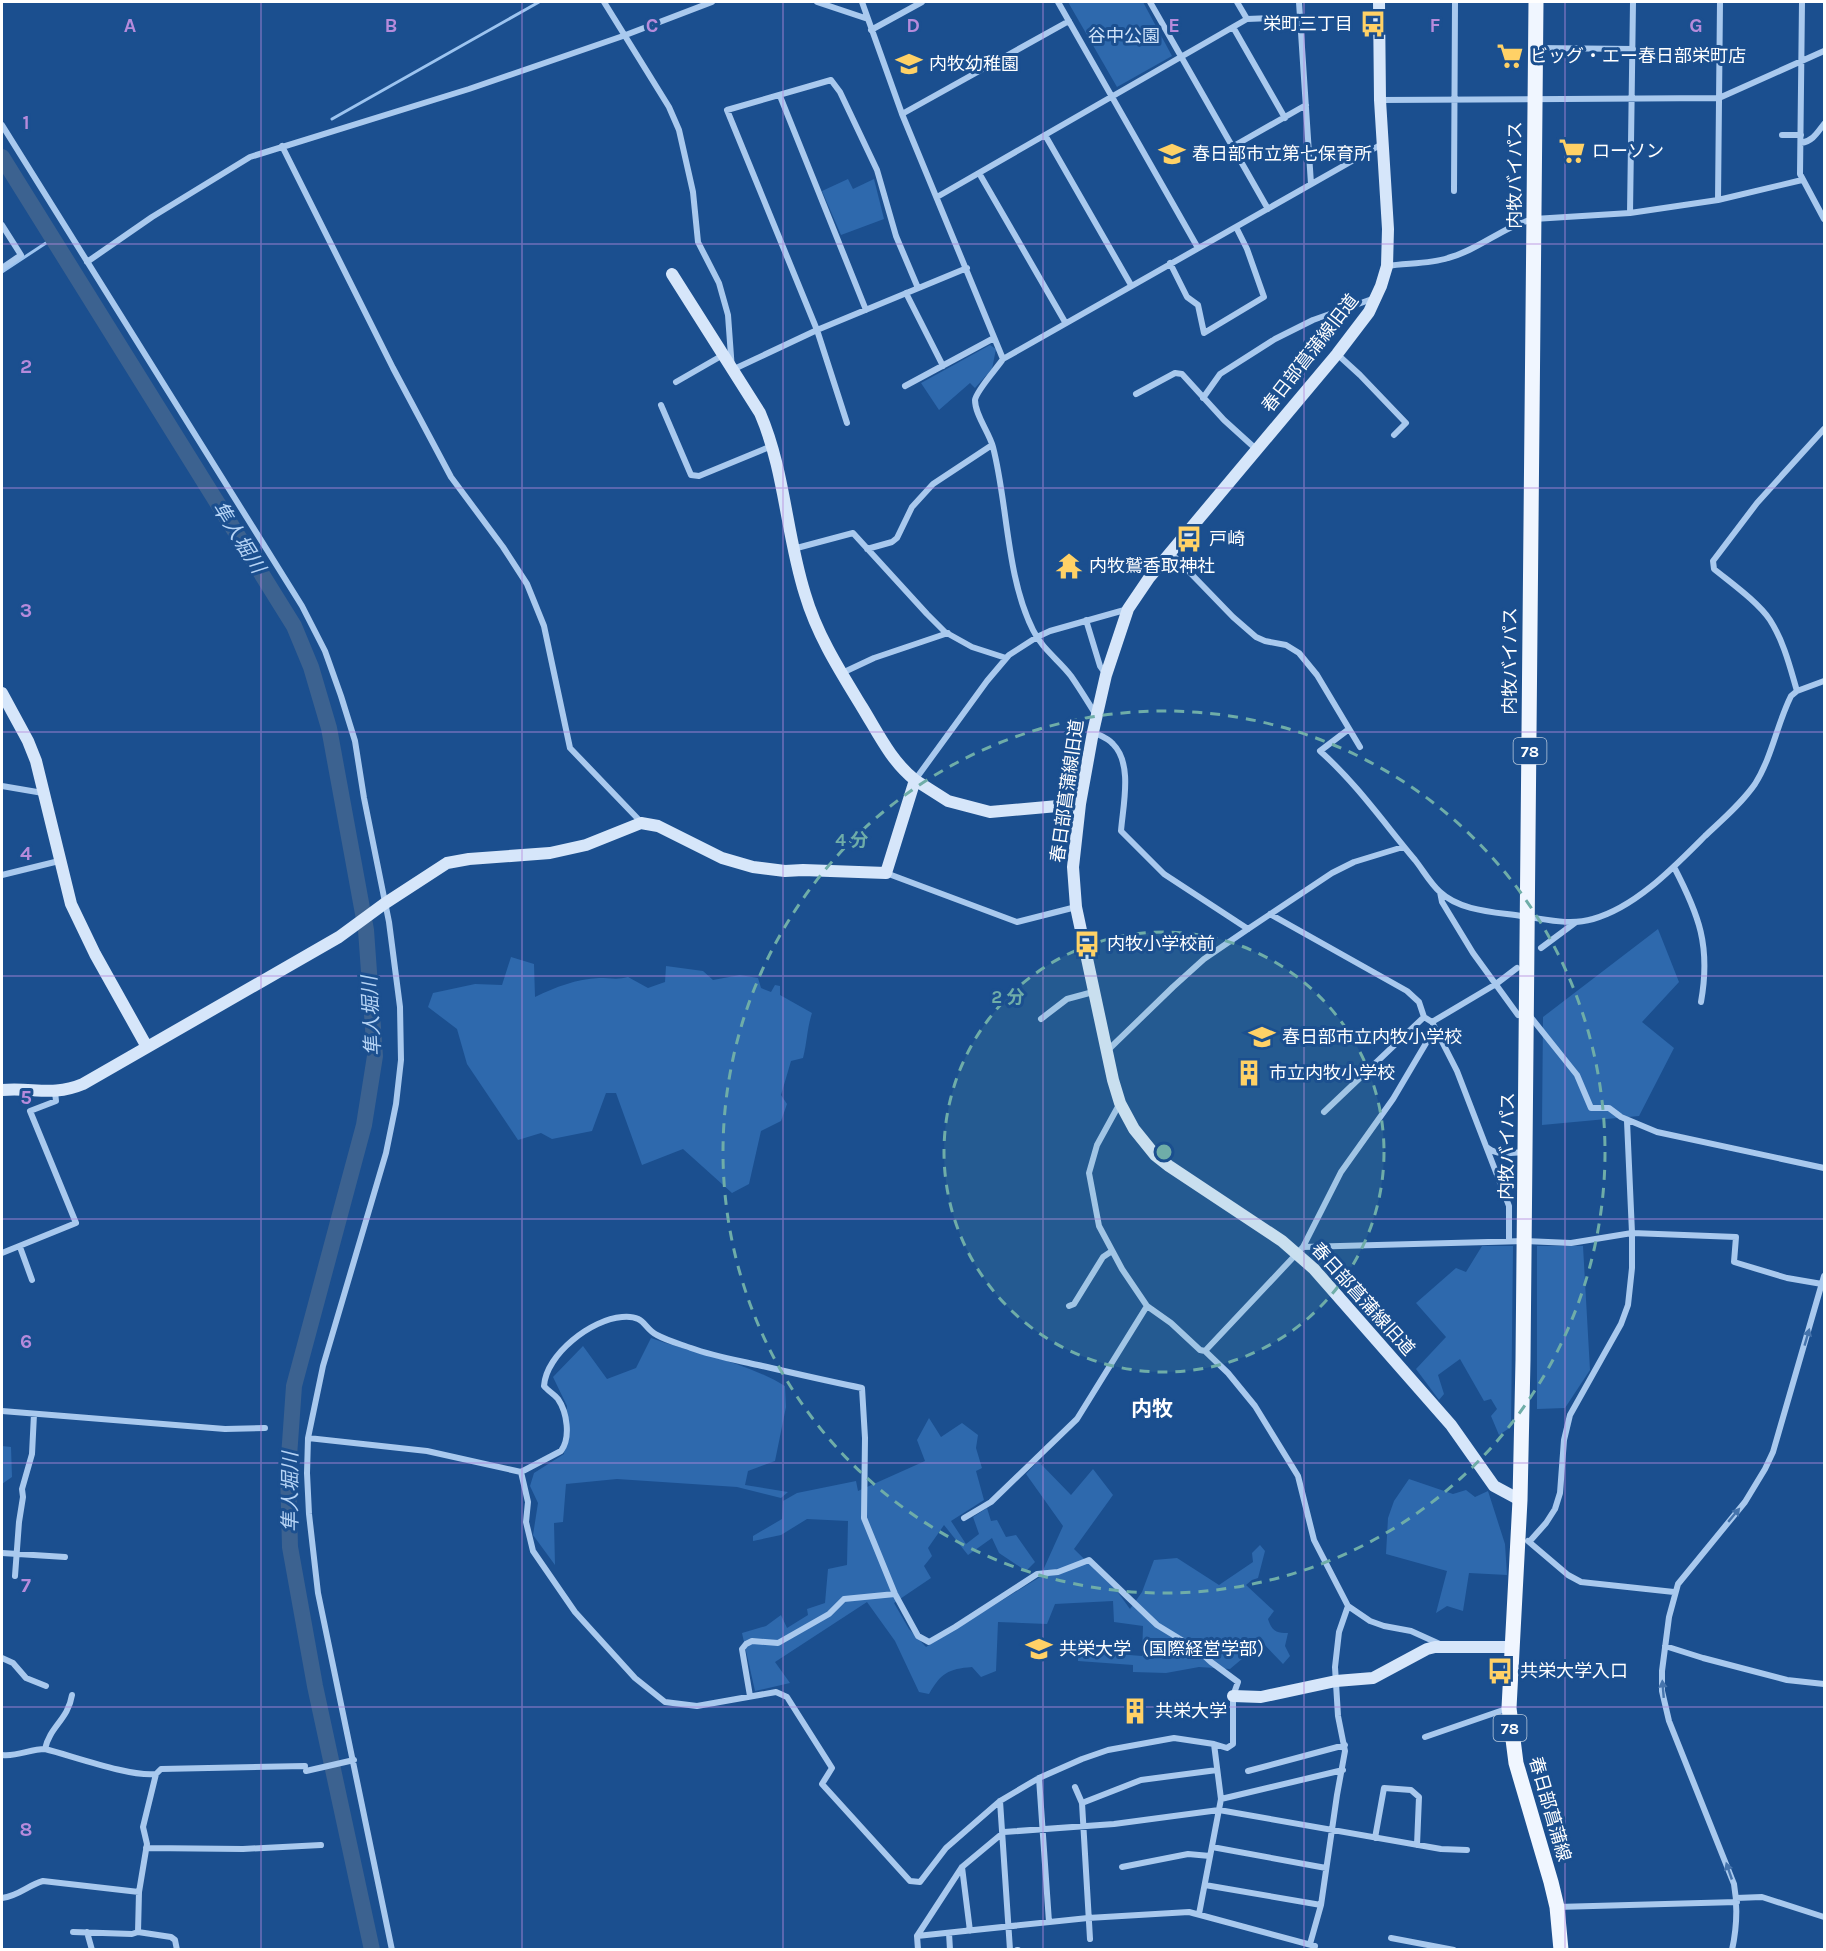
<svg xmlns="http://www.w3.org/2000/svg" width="1826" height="1951" viewBox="0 0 1826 1951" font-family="Karla,'Noto Sans JP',sans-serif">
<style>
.green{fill:#2e69ad}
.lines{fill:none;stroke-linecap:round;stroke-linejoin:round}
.stream{stroke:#9cc4f0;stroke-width:3}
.river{stroke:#3c6290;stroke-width:16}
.street{stroke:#a9c9ee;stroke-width:6}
.secondary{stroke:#d6e6fa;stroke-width:12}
.primary{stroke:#f0f6ff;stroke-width:15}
.oneway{fill:#4674ac}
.grid{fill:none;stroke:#b68bdc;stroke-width:1.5;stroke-opacity:0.55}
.ring{fill:none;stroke:#6fada8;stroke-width:3;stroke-dasharray:10 8}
.labels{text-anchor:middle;stroke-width:6;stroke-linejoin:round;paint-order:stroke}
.shield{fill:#1b4f8f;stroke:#bbcadd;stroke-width:1.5}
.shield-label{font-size:16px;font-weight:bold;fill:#fff}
.poi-label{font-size:18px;fill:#fff;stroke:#1b4f8f;text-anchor:start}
.park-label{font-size:18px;fill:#cfe3fa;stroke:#1b4f8f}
.street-label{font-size:18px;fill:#fff;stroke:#1b4f8f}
.water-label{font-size:20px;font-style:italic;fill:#b5d3f5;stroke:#1b4f8f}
.quarter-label{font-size:21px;font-weight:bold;fill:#fff;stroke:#1b4f8f}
.grid-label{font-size:20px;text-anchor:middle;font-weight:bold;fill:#b68bdc;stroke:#1b4f8f;stroke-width:6;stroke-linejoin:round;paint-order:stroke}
.centre{fill:#6fada8;stroke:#1b4f8f;stroke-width:3}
.ring-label{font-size:18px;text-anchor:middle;font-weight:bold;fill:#6fada8;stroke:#1b4f8f;stroke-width:6;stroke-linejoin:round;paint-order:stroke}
</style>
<rect width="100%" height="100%" fill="#1b4f8f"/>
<path class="green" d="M1068,2H1143L1172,56L1117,87Z
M848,179L853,189L874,179L884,219L841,235L822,191Z
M990,345L996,349L992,369L975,388L970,383L939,410L921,383Z
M1658,929L1679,982L1642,1022L1674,1048L1639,1116L1542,1125L1543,1017Z
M511,957L534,964L535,997C556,987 576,979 599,978C610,978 618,980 628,977L648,988L665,982L666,966L703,971L713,980L740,975L758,978L761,988L771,992L775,985L780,986V995L812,1013C807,1028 807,1043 803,1058L791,1061L781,1095L787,1104L781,1121L761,1131L749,1184L732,1193L683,1149L642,1165L616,1093H606L592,1131L552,1139L541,1133L518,1140L467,1064L457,1029L428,1007L433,993L475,984L502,985Z
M1482,1246H1513L1511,1427L1499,1435L1491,1416L1497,1409L1491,1399L1484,1401L1460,1359L1438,1375L1444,1394L1439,1400L1416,1369L1446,1337L1416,1303L1456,1268L1466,1272Z
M1537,1246H1583L1590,1370L1565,1408L1537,1409Z
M651,1338C695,1354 744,1361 785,1386L786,1407L775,1461L748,1471L745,1485L788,1492L781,1498L737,1487L617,1479L566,1484L563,1522L554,1523L555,1565L533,1535L538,1503L530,1486L534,1473L564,1454L567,1406L553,1377L583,1346L607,1379L636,1368Z
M929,1418L941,1437L962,1423L978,1435L976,1448L982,1468L976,1471L984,1500L951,1521L966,1544L979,1534L973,1517L987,1508L991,1521L997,1520L1006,1537L1016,1535L1035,1562L1026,1571L999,1553L992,1538L968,1555L944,1525L928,1548L932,1556L924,1566L931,1578L894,1603L909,1629L926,1647L1040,1577L1063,1526L1026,1474L1038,1461L1071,1495L1093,1469L1113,1495L1074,1549L1117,1591L1130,1609L1142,1592L1154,1560L1177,1558L1219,1585L1253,1562L1252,1553L1260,1545L1265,1551L1258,1578L1252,1580L1246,1585L1274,1611L1268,1619C1272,1631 1276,1633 1288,1633L1285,1646L1290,1656L1283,1664L1262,1642L1230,1669L1199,1667L1166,1673L1133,1672V1665L1078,1661V1651L1142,1656L1143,1626L1114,1622L1113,1601L1055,1604L1047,1624L998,1622L996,1671L981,1677L972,1667C948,1669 941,1673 929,1694L919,1692L895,1641L867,1602L775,1662L790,1683L755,1691L742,1633L766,1626L781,1615L787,1628L808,1615L807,1609L825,1603L828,1569L847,1565L848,1521L807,1519L781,1535L753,1541V1536L782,1519L783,1501L797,1493L856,1481L858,1491L925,1461L917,1440Z
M2,1446L11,1447L12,1477L2,1484Z
M1409,1479L1453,1494L1466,1490L1475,1497L1488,1491L1505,1544L1507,1575L1469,1573L1463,1611L1447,1606L1436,1613L1447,1571L1386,1554L1388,1518L1394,1501Z"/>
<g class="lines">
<path class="stream" d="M332,119L539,2
M2,272L52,239"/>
<path class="river" d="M2,157L294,626L311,667L329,728L366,930L375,1056L364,1125L294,1386L288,1471L290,1547L315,1686L372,1950"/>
<path class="street" d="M604,2L669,107L679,130L693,192L698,242L719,283L728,315L732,370L817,330L967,268
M817,2L868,19
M862,2L902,114L1003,359
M1058,2L1198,248
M1150,2L1268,209
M1237,2L1247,19
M1299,2L1311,184
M1802,2L1800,174L1824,219
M1233,27L1285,118
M871,30L922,2
M1537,48L1633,49
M780,96L866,310
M1380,100L1719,98L1824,51
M902,114L1069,21
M2,125L302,606L325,651L341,696L355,741L364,798L389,922L400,1007L401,1060L396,1104L386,1153L323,1366L308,1438L307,1473L309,1514L318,1593L392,1950
M1045,135L1131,285
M1782,135H1801
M1801,143C1813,141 1817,133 1824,124
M282,146L393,368L451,477L503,547L527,584L544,626L570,748L641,822
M1232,147L1306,105
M979,173L1065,322
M1454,191L1455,2
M937,197L1247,19L1300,17
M1718,200L1720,2
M1630,213L1633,2
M2,225L21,255L2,268
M87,262L152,217L250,157L469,89L623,36L712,2
M1170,263L1187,297L1198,305L1204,333L1264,297L1247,249L1236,227
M1387,266C1407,263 1430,264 1448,258C1479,250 1503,226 1534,219L1630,213L1718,200L1802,180
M906,293L943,366
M1337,354L1360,375L1406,423L1394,435
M676,382L723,355
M905,386L994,338
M1136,394L1175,373L1182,374L1224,420L1256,449
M1203,398L1220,374L1275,339L1313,320L1375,298
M661,405L691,475L699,476L772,446
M847,423L817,330L727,110L831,80L840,92L877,170L896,236L918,288
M793,549L853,533L927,614L945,632L972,647L1006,658
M867,549L892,542L897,538L912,507L933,484L992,445
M1171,553L1233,617L1256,637L1265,641L1286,645L1299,653L1317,675L1360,747
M1086,620L1100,666L1105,673
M842,673L874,658L948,633
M1797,691C1790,667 1784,642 1770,620C1758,602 1731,583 1714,569L1713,561L1757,503L1824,429
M1096,715C1088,702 1080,689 1071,676C1059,660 1042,649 1033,630C1006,576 1008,505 993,447C989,432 975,415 975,400C976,391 997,368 1003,359L1382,144
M1349,729L1320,751C1356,783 1384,823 1415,860C1423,870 1430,883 1440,892C1460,911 1495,912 1521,916C1545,919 1569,926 1593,919C1636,907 1674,867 1705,836C1722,820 1741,804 1755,784C1772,757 1777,724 1791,696L1797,691L1824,681
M1093,732C1099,735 1108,738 1113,744C1133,764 1123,805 1121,831L1164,874L1248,929
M915,780L987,681L1009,655L1037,637L1050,631L1128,609
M2,786L43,793
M1674,867C1699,915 1711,946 1701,1002
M886,873L1017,922L1076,907
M2,875L59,861
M1440,892L1442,902L1473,953L1518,1015
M1270,914L1407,991L1419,1002L1424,1017L1432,1022L1457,1071L1509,1206V1241
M1541,948L1576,922
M1529,1015L1577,1075L1591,1108H1609L1621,1117L1657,1132L1824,1168
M1041,1019L1067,999L1093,992
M1432,1022L1496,984L1517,968
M1107,1051L1173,987L1204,959L1248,929L1332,873L1354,862L1403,847
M1120,1103L1097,1145L1089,1173L1099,1226L1122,1269L1147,1306L1171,1323L1200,1350L1205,1351L1228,1373L1255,1406L1298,1476L1314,1540L1348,1606L1370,1621L1384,1626L1411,1631L1442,1645
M1324,1112L1424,1017
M1488,1148C1498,1156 1511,1153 1524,1152
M20,1247L32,1280
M1303,1247L1525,1241L1571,1243L1632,1233L1736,1237L1734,1262L1787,1278L1822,1284
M2,1253L76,1223L30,1111L56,1101L55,1092
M1069,1306L1074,1304L1103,1257L1112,1251
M1205,1351L1303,1247L1341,1172L1393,1099L1435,1028
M2,1411L225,1429L265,1428
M308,1438L427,1451L521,1472L561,1451C571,1438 567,1412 558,1399C554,1394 548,1391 544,1386C546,1354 592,1319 622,1317C646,1315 643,1328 657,1335C668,1341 680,1344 691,1348C713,1356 736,1360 758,1365C793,1373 827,1381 862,1388L865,1438L864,1518L895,1594L918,1636L929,1642L955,1627L1037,1574L1058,1572L1089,1560L1157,1625L1198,1650L1211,1662L1238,1682L1233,1696V1744L1227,1748L1214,1744L1174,1738L1108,1750L1082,1759L1039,1778L1000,1801L946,1848L920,1882L910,1881L822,1784L832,1768L787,1697L776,1692L697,1706L665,1702L635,1678L575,1612L533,1551L526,1522L528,1502L521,1472
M964,1518L991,1502L1077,1419L1147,1306
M1528,1541L1568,1575L1581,1582L1674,1592
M1530,1541L1546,1523L1555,1509L1560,1493L1564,1440L1570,1415L1621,1324L1628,1305L1632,1268V1233L1627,1121
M2,1553L65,1557
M15,1576L19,1522L23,1497L22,1489L32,1454L34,1414
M1665,1646L1703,1658L1787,1680L1824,1684
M2,1658L13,1663L26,1678L46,1686
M750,1696L742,1649L746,1644L752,1641L778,1643L829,1614L844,1599L895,1594
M1425,1737L1509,1708
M45,1749C50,1726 68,1720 72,1695
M2,1755C17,1757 30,1749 45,1749C73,1756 130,1777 156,1774
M306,1771L354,1760
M1248,1771L1345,1745
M1039,1778L1049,1922
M1075,1787L1082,1803L1090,1939
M1221,1799L1343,1770
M1000,1801L1010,1950
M1082,1803L1141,1780L1217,1770
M1375,1838L1384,1788L1411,1790L1419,1797L1417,1845
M1212,1847L1326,1868
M146,1848L243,1849L321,1845
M962,1867L970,1931
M1122,1867L1188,1854L1210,1856
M1205,1885L1321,1905
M2,1898C19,1896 28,1885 43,1881L139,1892
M1736,1898L1762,1897L1824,1917
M1557,1907L1737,1902
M1199,1914L1221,1799L1214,1744
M73,1932L132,1934L138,1932
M87,1932L92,1950
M949,1933L950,1950
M917,1936L1088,1918L1189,1912L1315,1946L1314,1950
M1391,1938L1454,1950
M1310,1944L1321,1905L1337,1795L1345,1751L1338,1716L1335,1667L1339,1632L1348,1606
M177,1950L175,1940L171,1937L138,1932L139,1892L147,1844L143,1827L156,1774L161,1769L305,1766
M918,1950L917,1936L962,1867L1004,1832L1114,1824L1219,1810L1441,1849L1467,1850
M1017,1950H1018
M1732,1950C1737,1927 1738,1907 1734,1884L1669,1721L1662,1691V1671L1669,1617L1678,1584L1745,1502L1765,1469L1773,1452L1824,1276"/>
<path class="secondary" d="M1379,2L1380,100L1388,229L1387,266L1381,286L1369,312L1337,354L1149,578L1128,609L1106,675L1093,732L1080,804L1073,867L1076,907L1113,1080L1120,1103L1134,1129L1155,1155L1169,1166L1282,1241L1314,1269L1451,1425L1494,1486L1520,1500
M672,274L760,413C785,471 786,534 805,594C817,635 840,671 862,707C878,733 891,761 915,780
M2,693L28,741L36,761L71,904L95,954L147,1047
M2,1090C33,1087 52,1097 83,1084L339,937L384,904L447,863L469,859L550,853L586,845L641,823L658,826L722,858L753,867L785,871L803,870L886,873L915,780L948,801L990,812L1080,804
M1233,1696L1261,1697L1336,1681L1373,1678L1427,1649L1435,1647H1512"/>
<path class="primary" d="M1536,2L1523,1360L1520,1500L1509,1708L1516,1763L1551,1882L1557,1907L1561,1950"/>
</g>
<defs><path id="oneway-solid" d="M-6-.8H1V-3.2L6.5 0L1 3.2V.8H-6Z" transform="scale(1.5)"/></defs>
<g class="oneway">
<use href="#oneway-solid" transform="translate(1807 1337) rotate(-74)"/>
<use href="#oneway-solid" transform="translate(1734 1515) rotate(-50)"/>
<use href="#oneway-solid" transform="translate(1663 1689) rotate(-95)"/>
<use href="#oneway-solid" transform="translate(1729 1871) rotate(-109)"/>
</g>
<path class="grid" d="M261,2V1950M522,2V1950M783,2V1950M1043,2V1950M1304,2V1950M1565,2V1950M2,244H1824M2,488H1824M2,732H1824M2,976H1824M2,1219H1824M2,1463H1824M2,1707H1824"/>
<circle cx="1164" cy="1152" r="220" fill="#6fada8" fill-opacity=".12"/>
<g class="ring">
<circle cx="1164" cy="1152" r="220"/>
<circle cx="1164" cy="1152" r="441"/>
</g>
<defs>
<g id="bus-bare" transform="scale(2.07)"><path d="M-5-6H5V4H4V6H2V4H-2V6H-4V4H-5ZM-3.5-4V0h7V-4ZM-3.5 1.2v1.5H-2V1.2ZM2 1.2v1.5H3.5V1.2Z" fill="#ffd166" stroke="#1b4f8f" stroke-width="2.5" paint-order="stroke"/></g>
<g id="supermarket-bare" transform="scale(2.07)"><path d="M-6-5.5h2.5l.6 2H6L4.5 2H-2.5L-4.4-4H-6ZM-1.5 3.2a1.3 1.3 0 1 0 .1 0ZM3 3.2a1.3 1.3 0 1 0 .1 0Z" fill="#ffd166" stroke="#1b4f8f" stroke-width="2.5" paint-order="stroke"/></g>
<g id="school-bare" transform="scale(2.07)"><path d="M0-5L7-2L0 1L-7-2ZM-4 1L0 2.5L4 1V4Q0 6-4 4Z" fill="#ffd166" stroke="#1b4f8f" stroke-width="2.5" paint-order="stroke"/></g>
<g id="temple-bare" transform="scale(2.07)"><path d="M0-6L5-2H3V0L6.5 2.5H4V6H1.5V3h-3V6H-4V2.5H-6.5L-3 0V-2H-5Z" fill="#ffd166" stroke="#1b4f8f" stroke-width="2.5" paint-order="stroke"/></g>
<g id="building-bare" transform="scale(2.07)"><path d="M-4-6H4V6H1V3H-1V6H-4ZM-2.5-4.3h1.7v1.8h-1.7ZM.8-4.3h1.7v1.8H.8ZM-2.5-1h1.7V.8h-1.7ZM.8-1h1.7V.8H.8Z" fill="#ffd166" stroke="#1b4f8f" stroke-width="2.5" paint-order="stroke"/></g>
<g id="university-bare" transform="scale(2.07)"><path d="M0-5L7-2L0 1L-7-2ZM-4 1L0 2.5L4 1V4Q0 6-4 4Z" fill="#ffd166" stroke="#1b4f8f" stroke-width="2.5" paint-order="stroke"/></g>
</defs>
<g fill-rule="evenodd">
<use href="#bus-bare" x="1373" y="24"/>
<use href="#supermarket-bare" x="1510" y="56"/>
<use href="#school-bare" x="909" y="64"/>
<use href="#supermarket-bare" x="1572" y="151"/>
<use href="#school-bare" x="1172" y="154"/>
<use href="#bus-bare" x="1189" y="539"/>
<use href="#temple-bare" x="1069" y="566"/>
<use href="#bus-bare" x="1087" y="944"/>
<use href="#school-bare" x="1262" y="1037"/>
<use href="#building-bare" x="1249" y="1073"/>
<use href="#university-bare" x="1039" y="1649"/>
<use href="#bus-bare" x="1500" y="1671"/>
<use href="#building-bare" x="1135" y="1711"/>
</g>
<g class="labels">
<g class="shield">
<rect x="1513.5" y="738" width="33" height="26" rx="4.5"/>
<rect x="1493.5" y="1715" width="33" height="26" rx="4.5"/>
</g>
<g class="shield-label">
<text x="1530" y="757">78</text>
<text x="1510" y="1734">78</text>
</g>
<g class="poi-label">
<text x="1353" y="30" text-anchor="end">栄町三丁目</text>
<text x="1530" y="62">ビッグ・エー春日部栄町店</text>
<text x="929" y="70">内牧幼稚園</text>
<text x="1592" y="157">ローソン</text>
<text x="1192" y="160">春日部市立第七保育所</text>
<text x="1209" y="545">戸崎</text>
<text x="1089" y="572">内牧鷲香取神社</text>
<text x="1107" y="950">内牧小学校前</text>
<text x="1282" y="1043">春日部市立内牧小学校</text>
<text x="1269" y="1079">市立内牧小学校</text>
<text x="1059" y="1655">共栄大学（国際経営学部）</text>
<text x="1520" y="1677">共栄大学入口</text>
<text x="1155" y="1717">共栄大学</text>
</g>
<g class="park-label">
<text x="1124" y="42">谷中公園</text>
</g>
<g class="street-label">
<text transform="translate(1515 175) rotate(-90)" y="6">内牧バイパス</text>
<text transform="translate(1310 353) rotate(-52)" y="6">春日部菖蒲線旧道</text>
<text transform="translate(1510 661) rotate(-90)" y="6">内牧バイパス</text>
<text transform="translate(1067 791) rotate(-82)" y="6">春日部菖蒲線旧道</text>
<text transform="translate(1507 1146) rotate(-89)" y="6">内牧バイパス</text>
<text transform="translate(1363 1299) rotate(48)" y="6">春日部菖蒲線旧道</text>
<text transform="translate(1550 1809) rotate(74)" y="6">春日部菖蒲線</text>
</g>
<g class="water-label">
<text transform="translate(239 537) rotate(58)" y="7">隼人堀川</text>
<text transform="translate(371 1016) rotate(-93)" y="7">隼人堀川</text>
<text transform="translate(290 1492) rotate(-90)" y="7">隼人堀川</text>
</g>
<g class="quarter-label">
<text x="1152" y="1416">内牧</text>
</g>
</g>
<g class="grid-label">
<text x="130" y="32">A</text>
<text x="391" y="32">B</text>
<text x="652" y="32">C</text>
<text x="913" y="32">D</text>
<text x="1174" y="32">E</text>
<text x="1435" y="32">F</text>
<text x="1696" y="32">G</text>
<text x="26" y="129">1</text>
<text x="26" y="373">2</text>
<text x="26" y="617">3</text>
<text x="26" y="860">4</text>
<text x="26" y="1104">5</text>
<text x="26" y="1348">6</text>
<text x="26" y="1592">7</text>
<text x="26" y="1836">8</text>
</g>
<circle cx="1164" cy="1152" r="9" class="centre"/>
<g class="ring-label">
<text x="852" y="846">4 分</text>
<text x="1008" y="1003">2 分</text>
</g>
<rect width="1826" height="1951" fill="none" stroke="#ffffff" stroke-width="6"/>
</svg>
